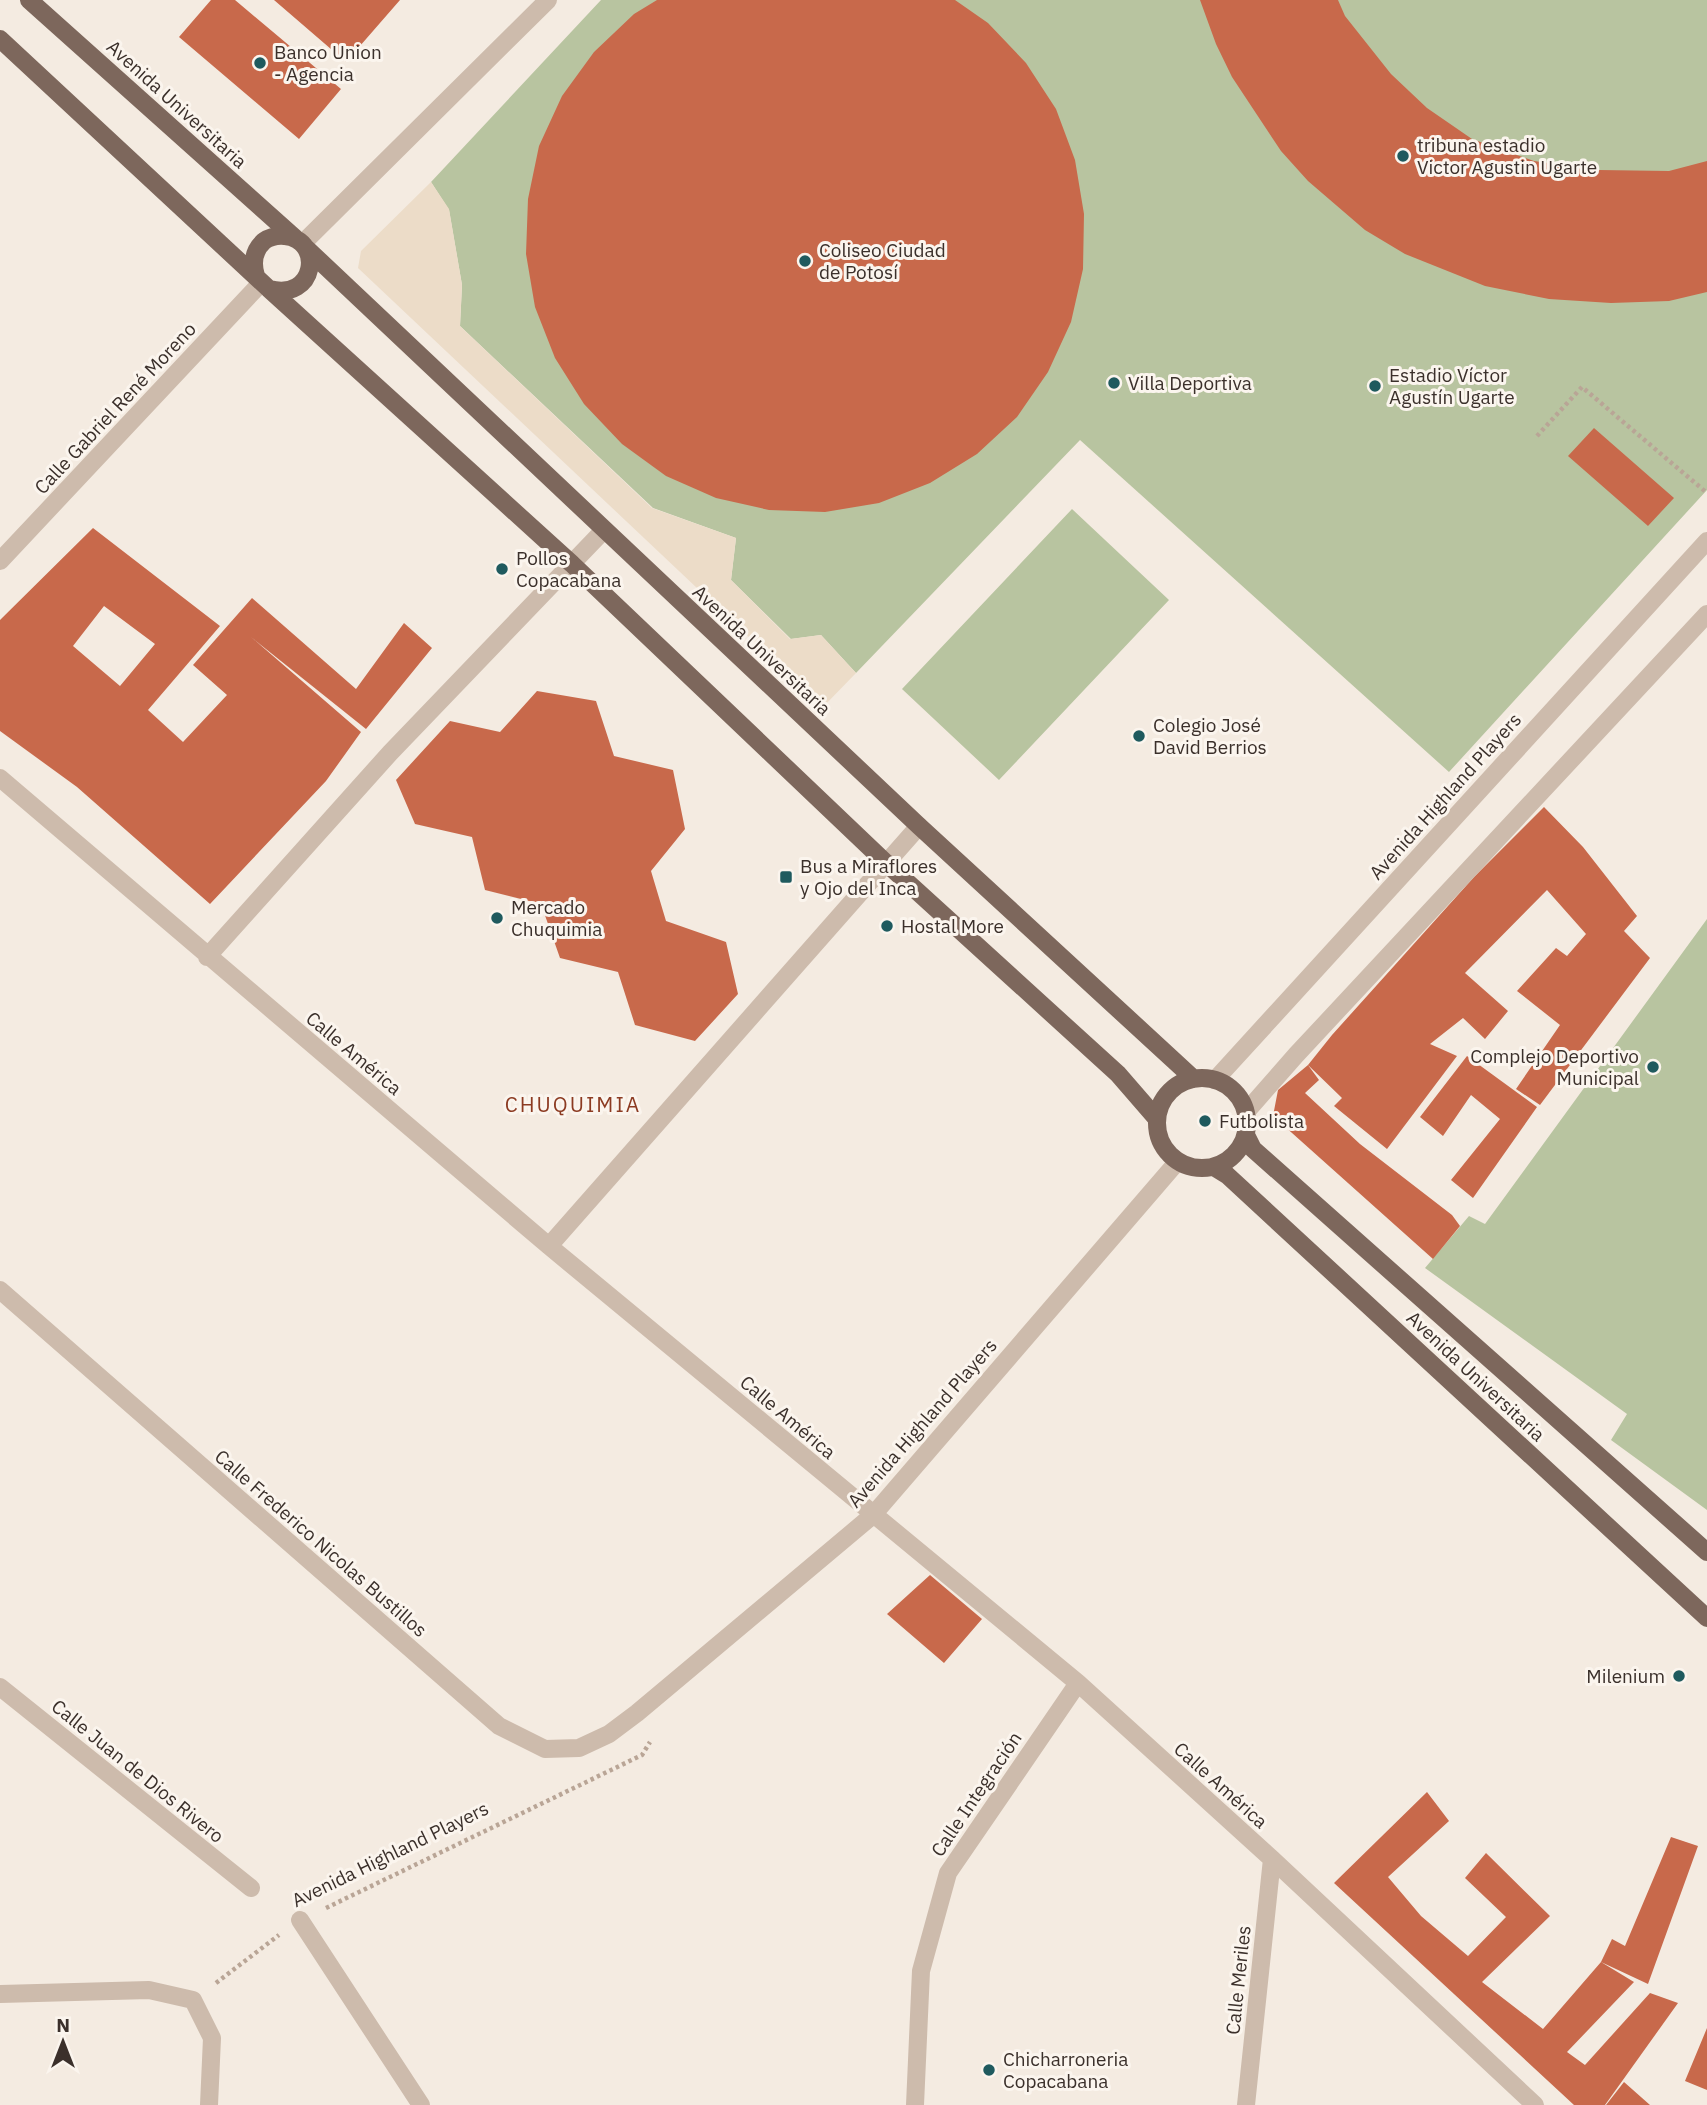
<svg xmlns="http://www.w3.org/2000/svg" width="1707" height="2105" viewBox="0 0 1707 2105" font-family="'IBM Plex Sans',sans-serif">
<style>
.green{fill:#b8c4a0}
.plaza{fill:#ecdcc8}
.building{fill:#c8694b;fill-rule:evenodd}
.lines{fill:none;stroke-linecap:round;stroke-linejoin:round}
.path{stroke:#b9a596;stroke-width:4.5;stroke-dasharray:3.5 3.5;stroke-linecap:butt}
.minor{stroke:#cdbbac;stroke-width:18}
.tertiary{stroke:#cdbbac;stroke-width:18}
.primary{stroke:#7d675c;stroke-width:18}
.poi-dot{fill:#1f5a5e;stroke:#fbf5ee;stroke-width:2.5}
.labels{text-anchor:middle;stroke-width:6;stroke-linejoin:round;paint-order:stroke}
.poi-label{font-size:19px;fill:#3b302b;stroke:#fbf5ee;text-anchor:start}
.street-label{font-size:19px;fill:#3b302b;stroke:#fbf5ee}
.neighbourhood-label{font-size:21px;letter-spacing:2px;fill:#8c3b22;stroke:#fbf5ee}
</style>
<rect width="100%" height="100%" fill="#f4ebe1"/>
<path class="green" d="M601,0H1707V490L1449,772L1080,440L856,673L821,635L791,639L731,580L736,538L653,508L460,326L462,285L449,210L431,182Z
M1072,509L1169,600L999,780L902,689Z
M1707,919V1510L1611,1440L1627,1414L1425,1268L1469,1216L1485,1224Z"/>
<path class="plaza" d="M431,182L449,209L462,285L460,326L652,508L736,538L731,580L790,639L821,635L856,673L823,707L358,268L361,251Z"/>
<path class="building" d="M211,0H235L341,89L299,139L179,37Z
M274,0H400L346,62Z
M657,0H955L988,23L1026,63L1056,109L1075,160L1084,214L1083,269L1071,322L1048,372L1017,417L977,454L930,483L879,503L825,512L769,510L716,498L666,476L622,444L584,404L555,358L535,307L526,254L528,199L539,146L562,96L594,52L634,14Z
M1200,0H1338L1345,16L1391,74L1427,108L1472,139L1534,161L1599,170L1669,171L1707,161V292L1669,301L1611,303L1549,299L1485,286L1405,254L1365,230L1308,181L1281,151L1232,77L1216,44Z
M1594,428L1674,498L1648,526L1568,456Z
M93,528L220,626L148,710L183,742L227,695L193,665L252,598L356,689L404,623L432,648L366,729L251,637L361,732L326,781L210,904L77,787L0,731V620ZM104,606L155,644L120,686L73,646Z
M537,691L596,701L614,756L673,770L685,829L651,871L666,921L726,942L738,994L695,1041L635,1025L618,972L560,958L541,904L485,890L472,837L415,824L396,780L450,721L500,732Z
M1544,807L1583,847L1637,916L1624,931L1650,958L1540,1105L1516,1089L1560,1025L1517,991L1556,948L1567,956L1586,934L1547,890L1465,973L1508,1011L1485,1039L1463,1018L1430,1044L1457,1056L1387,1149L1334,1106L1342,1098L1308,1065L1319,1080L1305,1093L1360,1144L1452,1215L1460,1226L1433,1259L1273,1116L1278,1090L1308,1065L1332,1035L1474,877Z
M1467,1056L1537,1107L1473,1198L1451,1180L1500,1119L1471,1095L1443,1136L1420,1117Z
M930,1575L982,1619L944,1663L887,1614Z
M1427,1792L1449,1821L1388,1877L1421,1916L1468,1956L1506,1917L1465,1878L1486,1853L1550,1916L1482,1982L1543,2029L1601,1962L1634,1982L1567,2052L1585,2065L1650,1993L1678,2003L1605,2105H1574L1334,1883Z
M1671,1837L1698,1846L1648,1984L1601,1962L1612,1939L1625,1946Z
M1707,2028V2090L1685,2081Z
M1624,2082L1650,2105H1606Z"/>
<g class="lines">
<path class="path" d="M1537,436L1582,387L1707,493
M326,1908L642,1755L650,1742
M216,1983L279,1935"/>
<path class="minor" d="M0,561L261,283
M0,778L549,1246L1078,1683L1272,1859L1535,2105
M207,957L390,753L604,530
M1215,1080L1707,541
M1246,1112L1296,1055L1707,614
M549,1246L919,826
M0,1290L499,1726L545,1749L579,1748L609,1734L637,1713L873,1515L1178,1161
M0,1687L251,1888
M300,1920L421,2105
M0,1994L149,1990L193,2000L212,2038L209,2105
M915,2105L921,1971L948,1873L1078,1683
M1246,2105L1272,1859"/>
<path class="tertiary" d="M302,244L548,0"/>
<path class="primary" d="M29,0L295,238
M0,39L269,289C316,302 324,240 285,236C277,235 270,237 264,241C253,251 252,263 256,276
M305,247L919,826L1194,1079
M269,289L572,564L885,862L1118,1074L1157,1119
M1157 1123a45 45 0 1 1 90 0a45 45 0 1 1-90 0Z
M1246,1135L1253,1149L1707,1552
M1214,1167L1227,1175L1707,1618"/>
</g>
<g class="poi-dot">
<circle cx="260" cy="63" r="7"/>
<circle cx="1403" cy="156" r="7"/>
<circle cx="805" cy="261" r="7"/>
<circle cx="1114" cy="383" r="7"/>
<circle cx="1375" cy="386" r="7"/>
<circle cx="502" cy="569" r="7"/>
<circle cx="1139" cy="736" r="7"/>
<rect x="779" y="870" width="14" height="14" rx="3.5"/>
<circle cx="497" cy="918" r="7"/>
<circle cx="887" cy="926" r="7"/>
<circle cx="1653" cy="1067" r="7"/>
<circle cx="1205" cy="1121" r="7"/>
<circle cx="1679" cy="1676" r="7"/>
<circle cx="989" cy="2070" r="7"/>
</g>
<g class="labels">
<g class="poi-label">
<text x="274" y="59">Banco Union<tspan x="274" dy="22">- Agencia</tspan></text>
<text x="1417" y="152">tribuna estadio<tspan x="1417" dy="22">Victor Agustin Ugarte</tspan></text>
<text x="819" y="257">Coliseo Ciudad<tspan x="819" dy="22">de Potosí</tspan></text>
<text x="1389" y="382">Estadio Víctor<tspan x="1389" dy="22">Agustín Ugarte</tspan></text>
<text x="1128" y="390">Villa Deportiva</text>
<text x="516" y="565">Pollos<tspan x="516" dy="22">Copacabana</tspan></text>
<text x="1153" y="732">Colegio José<tspan x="1153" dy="22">David Berrios</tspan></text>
<text x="800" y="873">Bus a Miraflores<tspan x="800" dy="22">y Ojo del Inca</tspan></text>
<text x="511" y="914">Mercado<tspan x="511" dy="22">Chuquimia</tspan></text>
<text x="901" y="933">Hostal More</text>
<text x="1639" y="1063" text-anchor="end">Complejo Deportivo<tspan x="1639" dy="22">Municipal</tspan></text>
<text x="1219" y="1128">Futbolista</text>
<text x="1665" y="1683" text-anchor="end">Milenium</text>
<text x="1003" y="2066">Chicharroneria<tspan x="1003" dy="22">Copacabana</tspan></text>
</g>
<g class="street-label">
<text transform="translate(177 104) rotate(42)" y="7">Avenida Universitaria</text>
<text transform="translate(115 408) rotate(-47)" y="7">Calle Gabriel René Moreno</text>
<text transform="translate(762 650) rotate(43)" y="7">Avenida Universitaria</text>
<text transform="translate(1445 796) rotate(-48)" y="7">Avenida Highland Players</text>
<text transform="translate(354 1053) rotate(40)" y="7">Calle América</text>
<text transform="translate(1476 1376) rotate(43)" y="7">Avenida Universitaria</text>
<text transform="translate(788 1417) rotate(40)" y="7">Calle América</text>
<text transform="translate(922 1423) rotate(-49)" y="7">Avenida Highland Players</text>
<text transform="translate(321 1543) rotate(41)" y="7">Calle Frederico Nicolas Bustillos</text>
<text transform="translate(138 1771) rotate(39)" y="7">Calle Juan de Dios Rivero</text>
<text transform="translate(1221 1785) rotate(42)" y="7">Calle América</text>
<text transform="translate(976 1794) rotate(-56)" y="7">Calle Integración</text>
<text transform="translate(390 1854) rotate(-26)" y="7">Avenida Highland Players</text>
<text transform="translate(1238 1980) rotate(-84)" y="7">Calle Meriles</text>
</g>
<g class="neighbourhood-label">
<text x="573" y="1112">CHUQUIMIA</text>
</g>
</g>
<g transform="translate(63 2042)" stroke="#fbf5ee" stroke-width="5" paint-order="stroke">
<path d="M0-5L12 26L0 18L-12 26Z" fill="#3b302b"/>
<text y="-10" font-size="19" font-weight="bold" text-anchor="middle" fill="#3b302b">N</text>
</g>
</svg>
